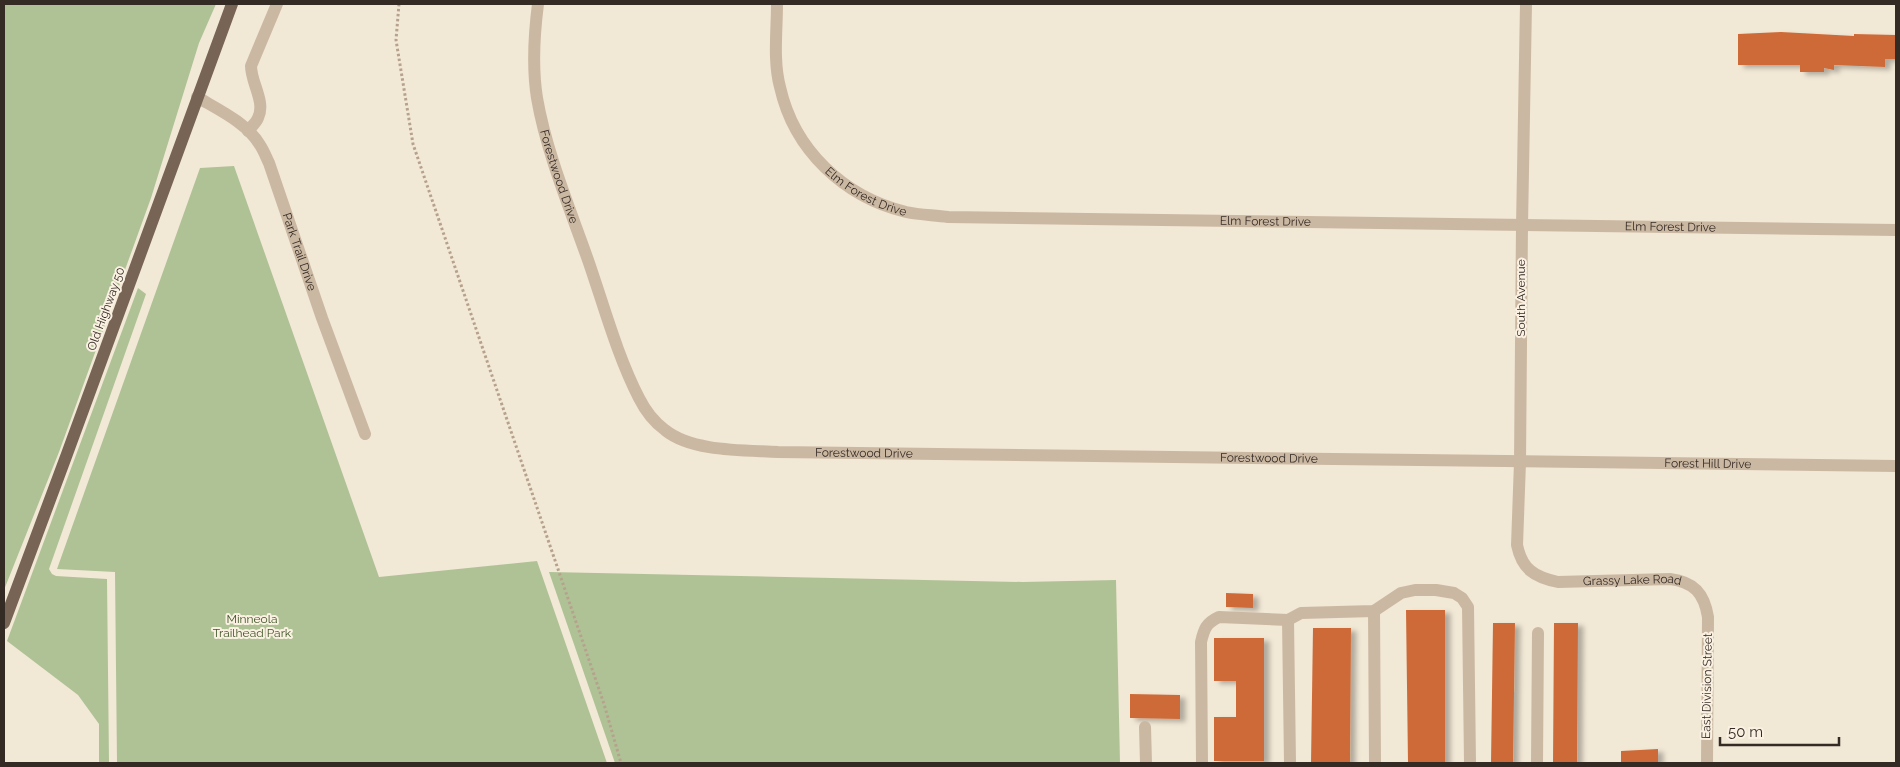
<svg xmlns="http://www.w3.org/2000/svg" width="1900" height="767" viewBox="0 0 1900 767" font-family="Raleway,sans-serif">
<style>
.green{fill:#afc296}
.building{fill:#ce6b39;filter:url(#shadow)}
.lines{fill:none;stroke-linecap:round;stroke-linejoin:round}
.path{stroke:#b6a28c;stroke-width:3;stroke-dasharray:2.5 2.5;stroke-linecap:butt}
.minor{stroke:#cbb8a2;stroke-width:12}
.major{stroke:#786455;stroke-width:12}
.labels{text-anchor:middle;stroke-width:4;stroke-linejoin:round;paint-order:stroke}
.street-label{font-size:12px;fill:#352b25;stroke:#faf1e2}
.park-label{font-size:12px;fill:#3f5427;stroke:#faf1e2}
</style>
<defs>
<filter id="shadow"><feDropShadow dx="5.5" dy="3" stdDeviation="2.5" flood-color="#0004"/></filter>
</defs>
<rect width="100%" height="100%" fill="#f2e8d6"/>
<path class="green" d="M4,4H216L199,43L151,198L59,452L4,590Z
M234,166L379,577L537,561L607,763H117L115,572L57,569L200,168Z
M138,288L146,294L49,569L52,574L56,576L107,579L109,763H99V724L78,695L7,641Z
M549,572L1023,582L1116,580L1120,763H615Z"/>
<path class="building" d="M1781,32L1854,36V34L1896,35V59H1885V67L1834,65V70L1824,68V72H1800V65H1738V34Z
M1226,593L1253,594V608L1226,607Z
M1406,610H1445V763H1408Z
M1493,623H1515L1513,763H1491Z
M1554,623H1578L1577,763H1553Z
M1313,628H1351L1350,763H1311Z
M1214,638H1264V761H1214V717H1236V681H1214Z
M1130,694L1180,695V719L1130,718Z
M1658,749V763H1621V751Z"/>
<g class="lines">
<path class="path" d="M399,4L396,40L413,144L604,704L621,763"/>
<g class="minor">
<path id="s1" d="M538,4C534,35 532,67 537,98C546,151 570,209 588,260C604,306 617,355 639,398C645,410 654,422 665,430C692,452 744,450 778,452L1896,466"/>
<path id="s2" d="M777,4C777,31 773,61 780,87C794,150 844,197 906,212C920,215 934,215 948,217L1896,230"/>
<path id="s3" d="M1526,4L1522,226L1520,462L1517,545C1522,569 1534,577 1558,582L1670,579C1694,582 1704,593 1708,617L1707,763"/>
<path id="s4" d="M197,97C219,110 247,123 260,145C264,151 266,157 269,163L322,318L365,434"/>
<path d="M248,131C251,127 256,123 258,118C266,102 251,83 251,66L277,4"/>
<path d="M1374,611L1375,763"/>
<path d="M1145,727L1146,763"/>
<path d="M1202,763L1201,642C1204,629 1206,623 1219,617L1288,620"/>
<path d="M1290,763L1288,620L1301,613L1374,611L1401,593L1415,590H1436L1454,593L1462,598L1468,607L1470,763"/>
<path d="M1537,763L1538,633"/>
</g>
<path class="major" d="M4,623L67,454L232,4"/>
</g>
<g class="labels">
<g class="street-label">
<text dy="4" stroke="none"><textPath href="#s1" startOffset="176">Forestwood Drive</textPath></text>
<text dy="4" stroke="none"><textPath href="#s2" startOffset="225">Elm Forest Drive</textPath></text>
<text dy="4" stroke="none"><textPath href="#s2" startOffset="630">Elm Forest Drive</textPath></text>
<text dy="4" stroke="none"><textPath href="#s2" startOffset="1035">Elm Forest Drive</textPath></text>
<text dy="4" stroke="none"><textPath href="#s4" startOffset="194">Park Trail Drive</textPath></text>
<text transform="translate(1521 298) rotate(-90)" y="4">South Avenue</text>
<text transform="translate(106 309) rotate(-70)" y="4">Old Highway 50</text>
<text dy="4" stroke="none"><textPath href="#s1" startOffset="656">Forestwood Drive</textPath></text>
<text dy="4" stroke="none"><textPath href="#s1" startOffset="1061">Forestwood Drive</textPath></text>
<text dy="4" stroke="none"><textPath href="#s1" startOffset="1500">Forest Hill Drive</textPath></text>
<text dy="4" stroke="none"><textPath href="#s3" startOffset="675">Grassy Lake Road</textPath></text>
<text transform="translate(1707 686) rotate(-89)" y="4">East Division Street</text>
</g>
<g class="park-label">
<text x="252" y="623">Minneola<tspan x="252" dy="14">Trailhead Park</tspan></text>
</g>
</g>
<rect width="1900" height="767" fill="none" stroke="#352b25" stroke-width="10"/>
<path d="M1720 737v8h119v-8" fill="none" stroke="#352b25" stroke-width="2.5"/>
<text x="1728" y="737" font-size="15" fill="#352b25" stroke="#faf1e2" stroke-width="4" paint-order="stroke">50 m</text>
</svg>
